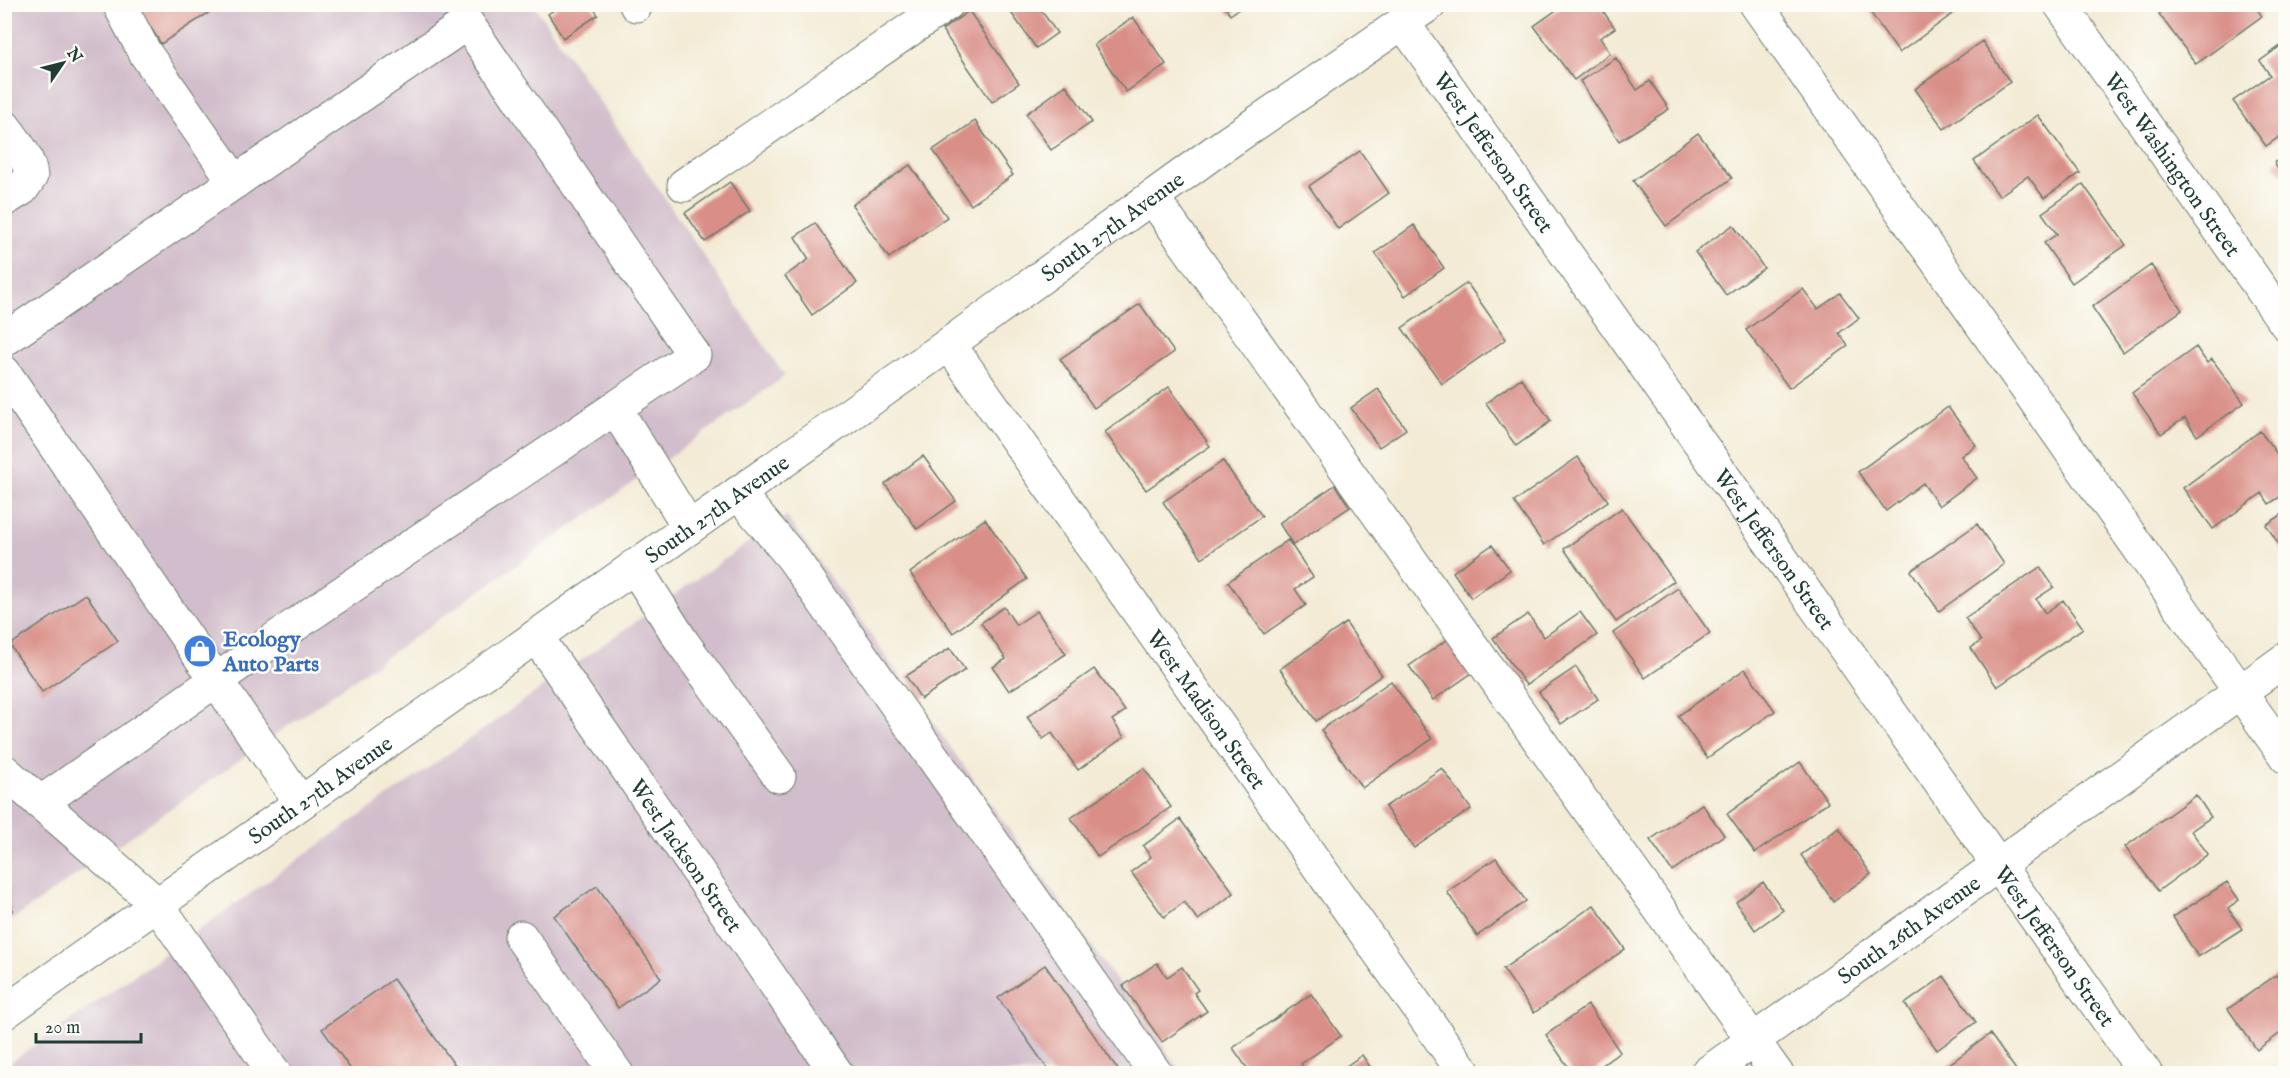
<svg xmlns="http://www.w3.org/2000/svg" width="2290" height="1078" viewBox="0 0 2290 1078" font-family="'IM FELL English',serif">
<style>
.industrial{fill:#d1bdcb}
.building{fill:#d98f88}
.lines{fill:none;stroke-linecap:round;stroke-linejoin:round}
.minor-casing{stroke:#697a6c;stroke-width:35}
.major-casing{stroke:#697a6c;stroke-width:35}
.minor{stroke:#fff;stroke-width:33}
.major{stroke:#fff;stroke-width:33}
.labels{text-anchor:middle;stroke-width:5;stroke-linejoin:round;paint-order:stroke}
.street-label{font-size:22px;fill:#1f3d34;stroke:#fdfcf7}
.shop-label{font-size:22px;font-weight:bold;fill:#366cbe;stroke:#fdfcf7;text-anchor:start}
</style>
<rect width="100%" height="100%" fill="#fdfcf7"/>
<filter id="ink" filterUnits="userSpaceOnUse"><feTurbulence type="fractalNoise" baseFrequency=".0167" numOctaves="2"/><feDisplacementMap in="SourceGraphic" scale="12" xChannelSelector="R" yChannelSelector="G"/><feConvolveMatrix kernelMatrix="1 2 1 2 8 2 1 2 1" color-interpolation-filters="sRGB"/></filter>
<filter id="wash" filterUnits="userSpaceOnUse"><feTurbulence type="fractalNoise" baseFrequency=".008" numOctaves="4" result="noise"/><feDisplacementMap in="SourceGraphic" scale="24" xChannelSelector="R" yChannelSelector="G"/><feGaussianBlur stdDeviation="1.35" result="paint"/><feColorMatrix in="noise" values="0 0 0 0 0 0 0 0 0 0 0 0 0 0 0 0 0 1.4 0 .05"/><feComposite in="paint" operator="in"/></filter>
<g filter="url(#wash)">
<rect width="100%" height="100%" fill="#f3ebd5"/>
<path class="industrial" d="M5,5H534L785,376L5,925Z
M786,516L1182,1073L5,1074L4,1067Z"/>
<g id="blocks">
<path class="building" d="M136,4H222L161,44Z
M555,4H591L598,15L563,38L548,14L557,8Z
M742,4H758L757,8Z
M1005,4H1037L1057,33L1036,48Z
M1223,4H1246L1230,15Z
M1565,4H1598L1615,28L1600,38L1610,53L1574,80L1534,26Z
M1875,4H1966L1899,53L1868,9Z
M2173,4H2253L2262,16L2196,64L2159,14Z
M969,11L1019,83L992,102L942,30Z
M1133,17L1166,64L1126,92L1094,45Z
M1982,41L2010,82L1944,129L1915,89Z
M2286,42V132L2266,146L2233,101L2270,75L2260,61Z
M1616,58L1637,90L1650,81L1669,109L1619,141L1580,81Z
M1066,85L1092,122L1051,150L1026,114Z
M2038,115L2080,173L2044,198L2028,176L1999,196L1974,161Z
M975,121L1013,175L971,205L933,150Z
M1698,133L1732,178L1666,226L1633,181Z
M1360,151L1389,193L1338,229L1309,186Z
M2286,155V180L2274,163Z
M910,165L947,217L889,258L852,205Z
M730,182L750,211L705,242L685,213Z
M2083,184L2126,245L2072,283L2044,243L2057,234L2042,213Z
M815,223L857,283L812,315L785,276L809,259L795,237Z
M1414,225L1444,268L1405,296L1375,253Z
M1733,225L1764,268L1726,295L1695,252Z
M2151,265L2182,310L2123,352L2092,307Z
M1467,283L1506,339L1442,384L1402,328Z
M1803,289L1818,309L1840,293L1859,318L1839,333L1848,346L1789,388L1746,330Z
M1140,304L1174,352L1094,408L1060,359Z
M2196,347L2207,363L2212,359L2244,403L2197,436L2185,418L2161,434L2132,393Z
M1521,378L1551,421L1516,446L1486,403Z
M1169,387L1210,446L1146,490L1105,432Z
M1378,389L1406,429L1379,447L1351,408Z
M1948,407L1976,445L1961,456L1977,478L1939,506L1923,483L1886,511L1858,472Z
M2260,431L2286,466V493L2269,504L2262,493L2213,529L2183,488Z
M923,456L956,501L917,529L885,484Z
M1578,457L1608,501L1544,545L1514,502Z
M1223,461L1262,516L1202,558L1163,502Z
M1335,485L1350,507L1293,545L1279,523Z
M1622,508L1674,581L1616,622L1564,549Z
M2286,512V555L2266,525Z
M985,519L1027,579L953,633L910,573Z
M1977,524L2004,564L1939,611L1911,571Z
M1288,540L1313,577L1295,589L1306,605L1264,634L1228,582Z
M1492,545L1510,570L1471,598L1453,572Z
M2040,567L2054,587L2036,599L2045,613L2063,600L2083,628L1997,687L1971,648L1981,641L1965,618Z
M1678,588L1710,633L1645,678L1613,633Z
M86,594L118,641L42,692L10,645Z
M1004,607L1016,625L1037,611L1066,654L1009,691L993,667L1006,659L981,623Z
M1580,612L1597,635L1526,685L1493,638L1528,614L1544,637Z
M1346,623L1382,675L1316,721L1280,669Z
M1448,639L1472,673L1433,700L1409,666Z
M950,648L965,670L921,699L906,676Z
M1576,667L1598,699L1561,724L1539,692Z
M1094,669L1125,711L1112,720L1124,737L1078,770L1052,733L1043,739L1027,717Z
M1745,669L1775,711L1707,758L1678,716Z
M1391,681L1432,739L1362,788L1321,730Z
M1800,762L1828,802L1755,853L1727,814Z
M1144,768L1171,807L1098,857L1071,818Z
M1442,768L1471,809L1414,848L1385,807Z
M2196,795L2211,817L2191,831L2208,854L2158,891L2125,847Z
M1702,804L1724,835L1672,871L1650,840Z
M1180,819L1234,893L1198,920L1184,902L1164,917L1131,872L1151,857L1143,846Z
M1839,828L1871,874L1833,901L1801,855Z
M1496,858L1526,901L1477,936L1447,892Z
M1763,882L1783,910L1755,930L1736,902Z
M2227,882L2239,900L2228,908L2242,929L2198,957L2173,917Z
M597,886L661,978L618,1008L554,916Z
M4,898L13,910L4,916Z
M1594,905L1625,949L1534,1013L1503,969Z
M1157,963L1167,977L1182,967L1198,990L1194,993L1207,1011L1162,1042L1123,986Z
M1045,965L1121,1074H1051L998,998Z
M2276,975L2286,988V1029L2257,1050L2228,1009Z
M1944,976L1976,1022L1937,1050L1905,1004Z
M393,979L461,1074H354L322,1029Z
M1311,994L1341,1036L1301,1064L1308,1074H1251L1233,1048Z
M1588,1005L1620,1052L1590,1074H1573L1546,1035Z
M1990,1034L2019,1074H1936Z
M1362,1055L1375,1074H1335Z"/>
</g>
</g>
<g filter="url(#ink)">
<use href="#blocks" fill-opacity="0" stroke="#697a6c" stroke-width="1.5"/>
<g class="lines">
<g class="minor-casing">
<g id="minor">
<path d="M119,4L145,53L235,182"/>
<path d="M1756,4L2286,757"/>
<path id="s1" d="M2060,4L2286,324"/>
<path d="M636,5V4"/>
<path id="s2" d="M1403,23L2146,1074"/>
<path d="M4,126C15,141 29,157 31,176L22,189L4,200"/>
<path d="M684,185L947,4"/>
<path d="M1152,197L1777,1074"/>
<path d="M4,340L467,23L694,355L615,408L689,527"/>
<path id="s3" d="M949,344L1465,1074"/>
<path d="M4,372L300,802"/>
<path d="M738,493L792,557L1156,1074"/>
<path d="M634,566L683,643L779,776"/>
<path id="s4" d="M536,636L837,1074"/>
<path d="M4,771L157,904L275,1074"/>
<path d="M40,803L305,618L615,408"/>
<path d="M521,937L617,1074"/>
<path id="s5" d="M1706,1074L2286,659"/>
</g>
</g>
<g class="major-casing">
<g id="major">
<path id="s6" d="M4,1013L949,344L1217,150L1430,4"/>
</g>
</g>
<use href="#minor" class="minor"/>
<use href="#major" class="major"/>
</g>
</g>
<defs>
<g id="shop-disc" transform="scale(1.725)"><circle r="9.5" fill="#3f7fe0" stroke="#fdfcf7"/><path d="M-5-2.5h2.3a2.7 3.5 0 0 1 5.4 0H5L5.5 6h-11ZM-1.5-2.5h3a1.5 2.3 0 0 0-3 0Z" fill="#fff"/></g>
</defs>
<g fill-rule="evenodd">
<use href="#shop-disc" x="200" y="651"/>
</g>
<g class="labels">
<g class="street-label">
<text dy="8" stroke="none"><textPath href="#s2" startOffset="158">West Jefferson Street</textPath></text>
<text dy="8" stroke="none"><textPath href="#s1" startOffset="196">West Washington Street</textPath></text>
<text dy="8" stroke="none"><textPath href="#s6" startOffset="1359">South 27th Avenue</textPath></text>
<text dy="8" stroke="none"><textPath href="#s6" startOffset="873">South 27th Avenue</textPath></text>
<text dy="8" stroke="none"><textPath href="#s2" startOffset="644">West Jefferson Street</textPath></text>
<text dy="8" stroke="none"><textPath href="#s3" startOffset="447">West Madison Street</textPath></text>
<text dy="8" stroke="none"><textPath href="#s6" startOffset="387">South 27th Avenue</textPath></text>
<text dy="8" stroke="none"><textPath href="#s4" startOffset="266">West Jackson Street</textPath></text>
<text dy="8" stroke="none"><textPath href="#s5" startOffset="249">South 26th Avenue</textPath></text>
<text dy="8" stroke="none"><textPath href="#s2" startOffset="1130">West Jefferson Street</textPath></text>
</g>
<g class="shop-label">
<text x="223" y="646">Ecology<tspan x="223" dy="25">Auto Parts</tspan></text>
</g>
</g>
<rect width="2290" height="1078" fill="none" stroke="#fdfcf7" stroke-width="24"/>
<g transform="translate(63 63) rotate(55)" stroke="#fdfcf7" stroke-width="4.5" paint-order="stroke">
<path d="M0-4.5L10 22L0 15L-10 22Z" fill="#1f3d34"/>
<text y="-9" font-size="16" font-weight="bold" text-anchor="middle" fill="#1f3d34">N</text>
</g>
<path d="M36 1033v9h105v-9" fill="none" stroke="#1f3d34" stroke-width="3"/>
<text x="45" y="1033" font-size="18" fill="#1f3d34" stroke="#fdfcf7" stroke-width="4.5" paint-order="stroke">20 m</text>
</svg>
